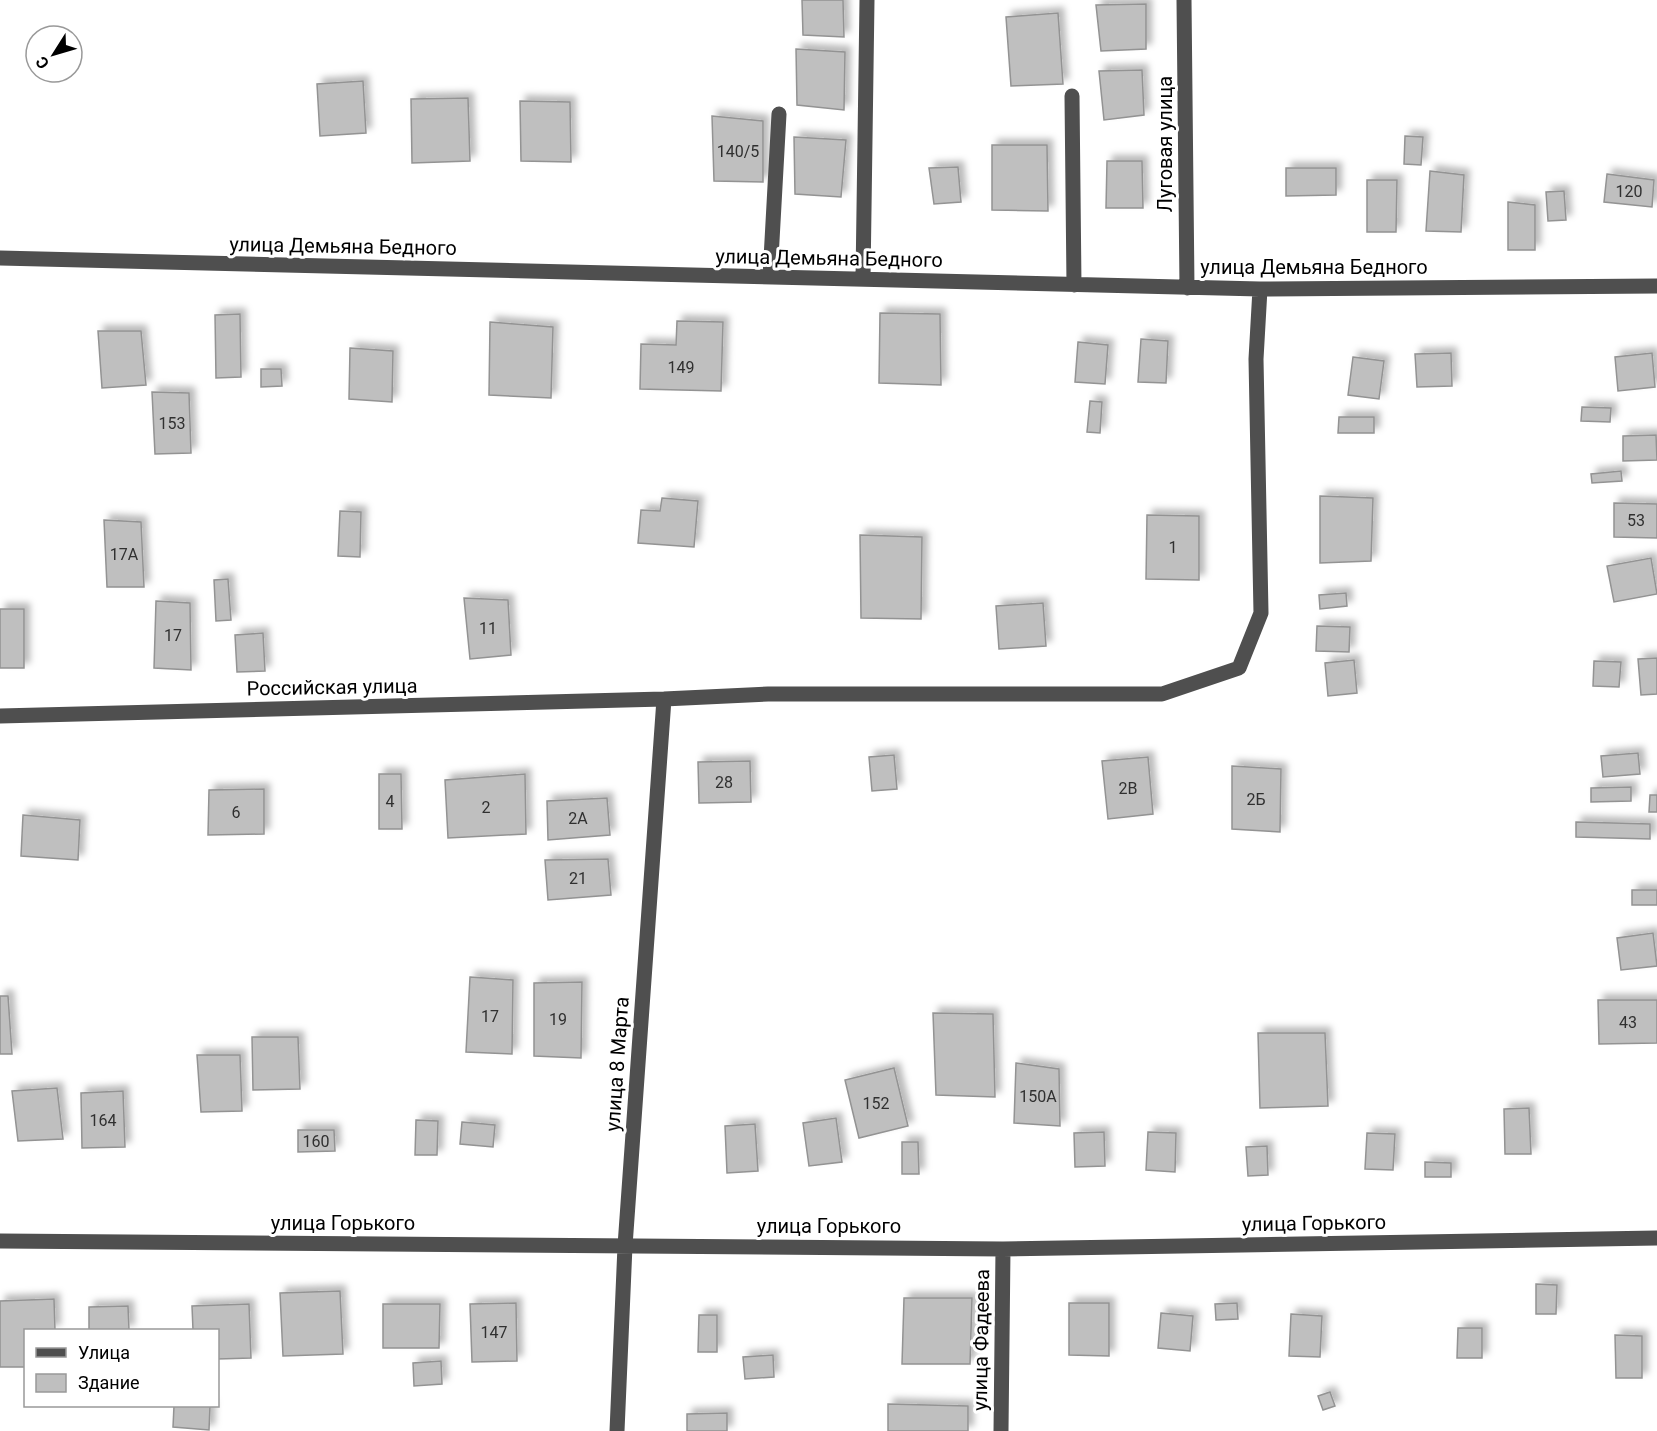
<svg xmlns="http://www.w3.org/2000/svg" width="1657" height="1431" viewBox="0 0 1657 1431" font-family="Roboto,sans-serif">
<style>
.building{fill:#bfbfbf;stroke:#939393;stroke-width:1.5;filter:url(#shadow)}
.lines{fill:none;stroke-linecap:round;stroke-linejoin:round}
.minor{stroke:#4f4f4f;stroke-width:15}
.labels{text-anchor:middle;stroke-width:6;stroke-linejoin:round;paint-order:stroke}
.number-label{font-size:16px;fill:#303030}
.street-label{font-size:20px;fill:#000;stroke:#fff}
</style>
<defs>
<filter id="shadow"><feDropShadow dx="5.5" dy="-5.5" stdDeviation="3" flood-color="#0004"/></filter>
</defs>
<rect width="100%" height="100%" fill="#fff"/>
<path class="building" d="M802,0H843L844,37L803,35Z
M1146,4V49L1101,51L1096,5Z
M1058,13L1063,84L1011,86L1006,17Z
M796,49L845,52L844,110L797,105Z
M1142,70L1144,115L1104,120L1099,71Z
M363,81L366,133L320,136L317,84Z
M468,98L470,161L412,163L411,99Z
M520,101L570,102L571,162L521,161Z
M712,116L763,121V182L714,181Z
M1405,136L1423,137L1421,165L1404,164Z
M794,137L846,140L841,197L795,194Z
M992,145H1047L1048,211L992,210Z
M1107,161H1142L1143,208H1106Z
M958,167L961,202L934,204L929,168Z
M1286,168H1336V195L1286,196Z
M1430,171L1464,175L1461,232L1426,231Z
M1607,174L1654,180L1652,207L1604,202Z
M1367,180H1397L1396,232H1367Z
M1564,191L1566,220L1548,221L1546,192Z
M1508,202L1535,205V250H1508Z
M880,313L940,314L941,385L879,383Z
M240,314L241,377L216,378L215,315Z
M677,321L723,322L721,391L640,389L641,344L676,345Z
M490,322L553,327L551,398L489,395Z
M98,331H141L146,385L102,388Z
M1141,339L1168,341L1166,383L1138,382Z
M1078,342L1108,345L1105,384L1075,382Z
M350,348L393,351L392,402L349,399Z
M1451,353L1452,386L1417,387L1415,354Z
M1652,353L1655,387L1618,391L1615,357Z
M1353,357L1384,361L1379,399L1348,395Z
M261,369H281L282,386L261,387Z
M152,392L189,393L191,453L155,454Z
M1090,401L1102,402L1100,433L1087,432Z
M1582,407L1611,408L1610,422L1581,421Z
M1339,417H1374V433H1338Z
M1656,435L1657,460L1623,461V436Z
M1621,471L1622,481L1592,483L1591,474Z
M1320,496L1373,498L1371,561L1320,563Z
M662,498L698,501L694,547L638,543L641,510L660,511Z
M1614,503L1657,504V538L1614,537Z
M340,511L361,512L360,557L338,556Z
M1147,515L1199,516V580L1146,579Z
M104,520L141,522L144,587H107Z
M860,535L922,537L921,619L861,618Z
M1651,558L1657,594L1614,602L1607,566Z
M228,579L231,620L216,621L214,580Z
M1346,593L1347,606L1320,609L1319,595Z
M464,598L508,600L511,655L470,659Z
M156,601L190,603L191,670L154,668Z
M1043,603L1046,646L999,649L996,606Z
M0,609H24V668H0Z
M1317,626L1350,627L1349,652L1316,651Z
M263,633L265,671L237,672L235,635Z
M1657,658V694L1641,695L1638,659Z
M1354,660L1357,693L1328,696L1325,663Z
M1594,661L1621,662L1619,687L1593,686Z
M1638,753L1640,774L1603,777L1601,756Z
M894,755L897,789L872,791L869,757Z
M1148,757L1153,814L1108,819L1102,761Z
M750,761L751,802L699,803L698,762Z
M1232,766L1281,769L1280,832L1232,829Z
M379,774H401L402,829H379Z
M525,774L526,834L448,838L445,780Z
M1631,787V801L1591,802V788Z
M264,789V834L208,835L209,790Z
M1650,795H1657V812H1649Z
M607,798L610,835L548,840L547,801Z
M23,815L80,820L78,860L21,856Z
M1576,822L1650,824V839L1576,837Z
M608,859L611,895L548,900L545,860Z
M1632,890H1657V905H1632Z
M1653,933L1657,966L1621,970L1617,938Z
M470,977L513,980L512,1054L466,1052Z
M582,982L581,1058L534,1056V983Z
M0,996H8L12,1054H0Z
M1598,1000H1657V1043L1599,1044Z
M933,1013L993,1014L995,1097L936,1095Z
M1258,1033H1325L1328,1106L1260,1108Z
M252,1037H298L300,1089L253,1090Z
M197,1055H240L242,1111L201,1112Z
M1016,1063L1059,1069L1060,1126L1014,1123Z
M894,1068L908,1126L859,1138L845,1080Z
M57,1088L63,1139L18,1141L12,1091Z
M123,1091L125,1147L82,1148L81,1093Z
M1529,1108L1531,1154H1505L1504,1109Z
M836,1118L842,1162L809,1166L803,1123Z
M416,1120L438,1121L437,1155H415Z
M462,1122L495,1125L493,1147L460,1144Z
M755,1124L758,1171L727,1173L725,1126Z
M298,1130H334L335,1151L298,1152Z
M1104,1132L1105,1166L1075,1167L1074,1133Z
M1148,1132L1176,1133L1175,1172L1146,1170Z
M1367,1133L1395,1134L1393,1170L1365,1169Z
M902,1142H918L919,1174H902Z
M1267,1146L1268,1175L1248,1176L1246,1147Z
M1425,1162L1451,1163V1177H1425Z
M1536,1284L1557,1285L1556,1314H1536Z
M340,1291L343,1354L283,1356L280,1293Z
M904,1298H972L970,1364H902Z
M54,1299L55,1330H26V1367H0V1301Z
M516,1303L517,1361L472,1362L470,1304Z
M1069,1303H1109V1356L1069,1355Z
M1237,1303L1238,1319L1216,1320L1215,1304Z
M249,1304L251,1358L218,1359V1330H193L192,1306Z
M383,1304H440L439,1348H383Z
M128,1306L129,1330H89V1307Z
M1161,1313L1193,1316L1190,1351L1158,1348Z
M1291,1314L1322,1316L1320,1357L1289,1356Z
M699,1315H717V1352H698Z
M1458,1328H1482V1358H1457Z
M1615,1335L1642,1336V1378H1616Z
M773,1355L774,1377L745,1379L743,1357Z
M441,1361L442,1384L414,1386L413,1363Z
M1330,1392L1335,1406L1323,1410L1318,1396Z
M888,1404L968,1406V1431H888Z
M174,1406H210L209,1430L173,1427Z
M727,1413V1431H687V1414Z"/>
<g class="lines">
<path class="minor" d="M1184,0L1187,288
M1072,96L1074,285
M0,258L1260,289L1657,286
M770,277L779,114
M863,279L867,0
M0,716L664,699L768,694H1162L1239,668L1261,613L1256,359L1260,289
M0,1241L1003,1249L1657,1238
M617,1431L625,1246L664,699
M1001,1431L1003,1249"/>
</g>
<g class="labels">
<g class="number-label">
<text x="738" y="157">140/5</text>
<text x="1629" y="197">120</text>
<text x="681" y="373">149</text>
<text x="172" y="429">153</text>
<text x="1636" y="526">53</text>
<text x="1173" y="553">1</text>
<text x="124" y="560">17А</text>
<text x="488" y="634">11</text>
<text x="173" y="641">17</text>
<text x="724" y="788">28</text>
<text x="1128" y="794">2В</text>
<text x="1256" y="805">2Б</text>
<text x="390" y="807">4</text>
<text x="486" y="813">2</text>
<text x="236" y="818">6</text>
<text x="578" y="824">2А</text>
<text x="578" y="884">21</text>
<text x="490" y="1022">17</text>
<text x="558" y="1025">19</text>
<text x="1628" y="1028">43</text>
<text x="1038" y="1102">150А</text>
<text x="876" y="1109">152</text>
<text x="103" y="1126">164</text>
<text x="316" y="1147">160</text>
<text x="494" y="1338">147</text>
</g>
<g class="street-label">
<text transform="translate(1165 144) rotate(-90)" y="7">Луговая улица</text>
<text transform="translate(343 246) rotate(1)" y="7">улица Демьяна Бедного</text>
<text transform="translate(829 258) rotate(1)" y="7">улица Демьяна Бедного</text>
<text x="1314" y="274">улица Демьяна Бедного</text>
<text transform="translate(332 687) rotate(-1)" y="7">Российская улица</text>
<text transform="translate(617 1064) rotate(-86)" y="7">улица 8 Марта</text>
<text x="343" y="1230">улица Горького</text>
<text transform="translate(1314 1223) rotate(-1)" y="7">улица Горького</text>
<text x="829" y="1233">улица Горького</text>
<text transform="translate(981 1340) rotate(-89)" y="7">улица Фадеева</text>
</g>
</g>
<rect x="24" y="1329" width="195" height="78" fill="#ffffff" stroke="#999999" stroke-width="1.5"/>
<rect x="36" y="1348" width="30" height="9" fill="#4f4f4f" stroke="#999999" stroke-width="1.5"/>
<text x="78" y="1359" font-size="18" fill="#000000">Улица</text>
<rect x="36" y="1374" width="30" height="18" fill="#bfbfbf" stroke="#999999" stroke-width="1.5"/>
<text x="78" y="1389" font-size="18" fill="#000000">Здание</text>
<g transform="translate(54 54) rotate(233)"><circle r="28" fill="#ffffff" stroke="#999999" stroke-width="1.5"/>
<path d="M0-4.5L10 22L0 15L-10 22Z" fill="#000000"/>
<text y="-9" font-size="16" font-weight="bold" text-anchor="middle" fill="#000000">С</text>
</g>
</svg>
